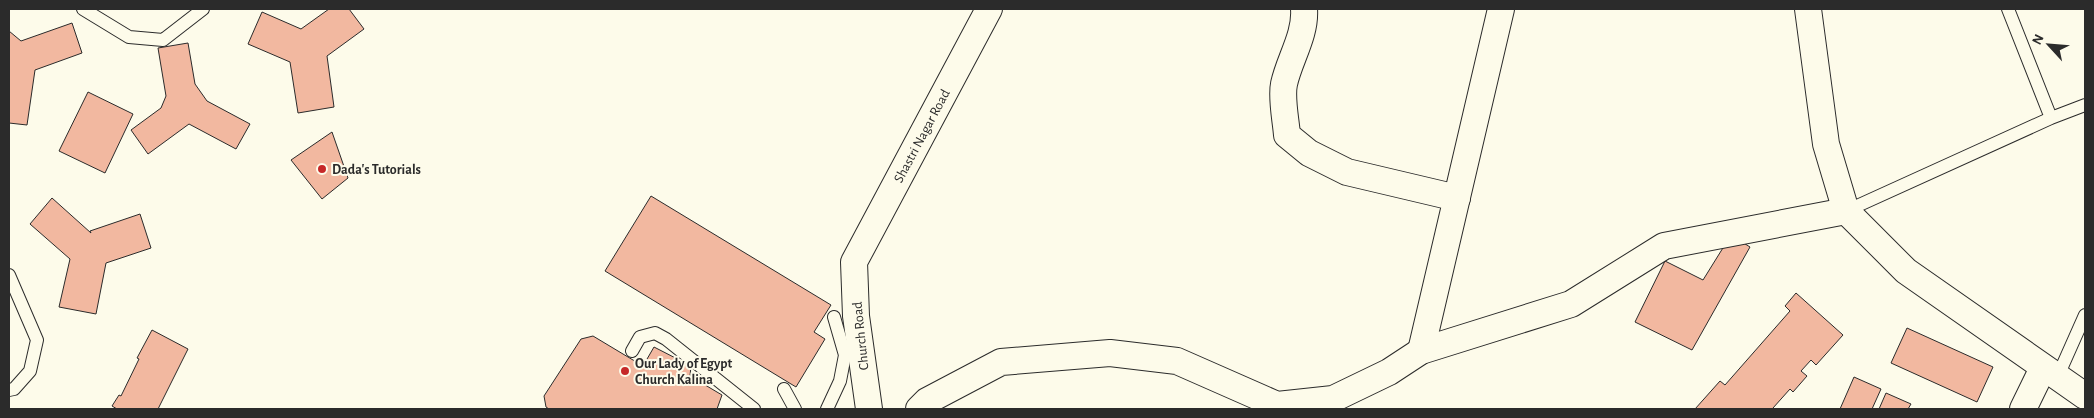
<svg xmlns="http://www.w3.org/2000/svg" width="2094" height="418" viewBox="0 0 2094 418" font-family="'Alegreya Sans',sans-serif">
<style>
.building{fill:#f2b8a0;stroke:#2b2b2b}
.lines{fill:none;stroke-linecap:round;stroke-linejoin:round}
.service-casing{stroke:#2b2b2b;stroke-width:14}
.minor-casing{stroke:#2b2b2b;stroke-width:28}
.service{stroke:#fdfbea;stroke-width:12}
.minor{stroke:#fdfbea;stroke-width:26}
.poi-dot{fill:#c62828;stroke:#fdfbea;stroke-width:2}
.labels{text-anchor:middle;stroke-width:4;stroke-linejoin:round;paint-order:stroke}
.street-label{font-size:14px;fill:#2b2b2b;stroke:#fdfbea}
.poi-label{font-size:14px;font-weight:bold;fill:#2b2b2b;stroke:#fdfbea;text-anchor:start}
</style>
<rect width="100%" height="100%" fill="#fdfbea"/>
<path class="building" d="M329,9H349L364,29L327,56L334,107L298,113L290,62L248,44L262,12L301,29Z
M72,23L82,53L35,70L27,125L9,123V31L21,41Z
M188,43L195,84L207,101L250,124L236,149L189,124L148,154L131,130L161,108L166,96L158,48Z
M88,92L133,114L105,173L59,151Z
M332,132L348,178L322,199L291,160Z
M651,196L831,305L814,332L825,339L796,387L605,271Z
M52,198L91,233L90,231L140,214L151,248L106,263L96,314L59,307L70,259L30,224Z
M1731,235L1750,247L1692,350L1635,322L1665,261L1703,280Z
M1796,293L1843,335L1816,365L1811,360L1801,371L1807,376L1793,392L1790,389L1773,408L1774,409H1695L1720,381L1725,385L1790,311L1785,306Z
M1907,328L1993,367L1977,402L1891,363Z
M152,330L188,349L158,409H117L112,406L119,395L121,396L139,359L137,358Z
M593,336L643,366L654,347L691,366L690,376L722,395L717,409H549L546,407L544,396L581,339Z
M1854,377L1881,389L1872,409H1840Z
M1886,393L1911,404L1908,409H1879Z"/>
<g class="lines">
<g class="service-casing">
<path id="service" d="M83,9L129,37L163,40L203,9
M2008,9L2051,118
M1846,211L2051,118L2085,105
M9,275L37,340L30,371L14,389L9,390
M632,351L640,337L655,333L666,339L754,409
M2057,378L2085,315
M784,389L795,409
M827,409L840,381L845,355L834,317"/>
</g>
<g class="minor-casing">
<g id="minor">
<path d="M1304,9C1306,35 1289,60 1284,84C1281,98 1286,121 1287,135L1309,153L1347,172L1457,198"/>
<path d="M1808,9L1826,144L1846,211L1906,271L2085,396"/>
<path d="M1421,351L1501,9"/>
<path id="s1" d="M869,409L856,316L854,262L989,9"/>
<path d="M919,409L927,401L1001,362L1110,353L1177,361L1277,405L1333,399L1389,372L1421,351L1571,304L1664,246L1846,211"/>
<path d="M2023,409L2043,368"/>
</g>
</g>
<use href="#service" class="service"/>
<use href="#minor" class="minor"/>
</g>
<g class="poi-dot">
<circle cx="322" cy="169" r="5"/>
<circle cx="625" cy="371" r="5"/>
</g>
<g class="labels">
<g class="street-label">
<text dy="5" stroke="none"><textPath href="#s1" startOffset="291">Shastri Nagar Road</textPath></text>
<text transform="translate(860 336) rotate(-96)" y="5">Church Road</text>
</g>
<g class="poi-label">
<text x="332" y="174">Dada's Tutorials</text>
<text x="635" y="368">Our Lady of Egypt<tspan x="635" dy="16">Church Kalina</tspan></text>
</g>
</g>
<rect width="2094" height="418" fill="none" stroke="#2b2b2b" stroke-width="20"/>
<g transform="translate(2049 45) rotate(296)" stroke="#fdfbea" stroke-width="4" paint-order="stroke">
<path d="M0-4L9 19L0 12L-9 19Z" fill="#2b2b2b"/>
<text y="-8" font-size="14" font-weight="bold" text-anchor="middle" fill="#2b2b2b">N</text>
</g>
</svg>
